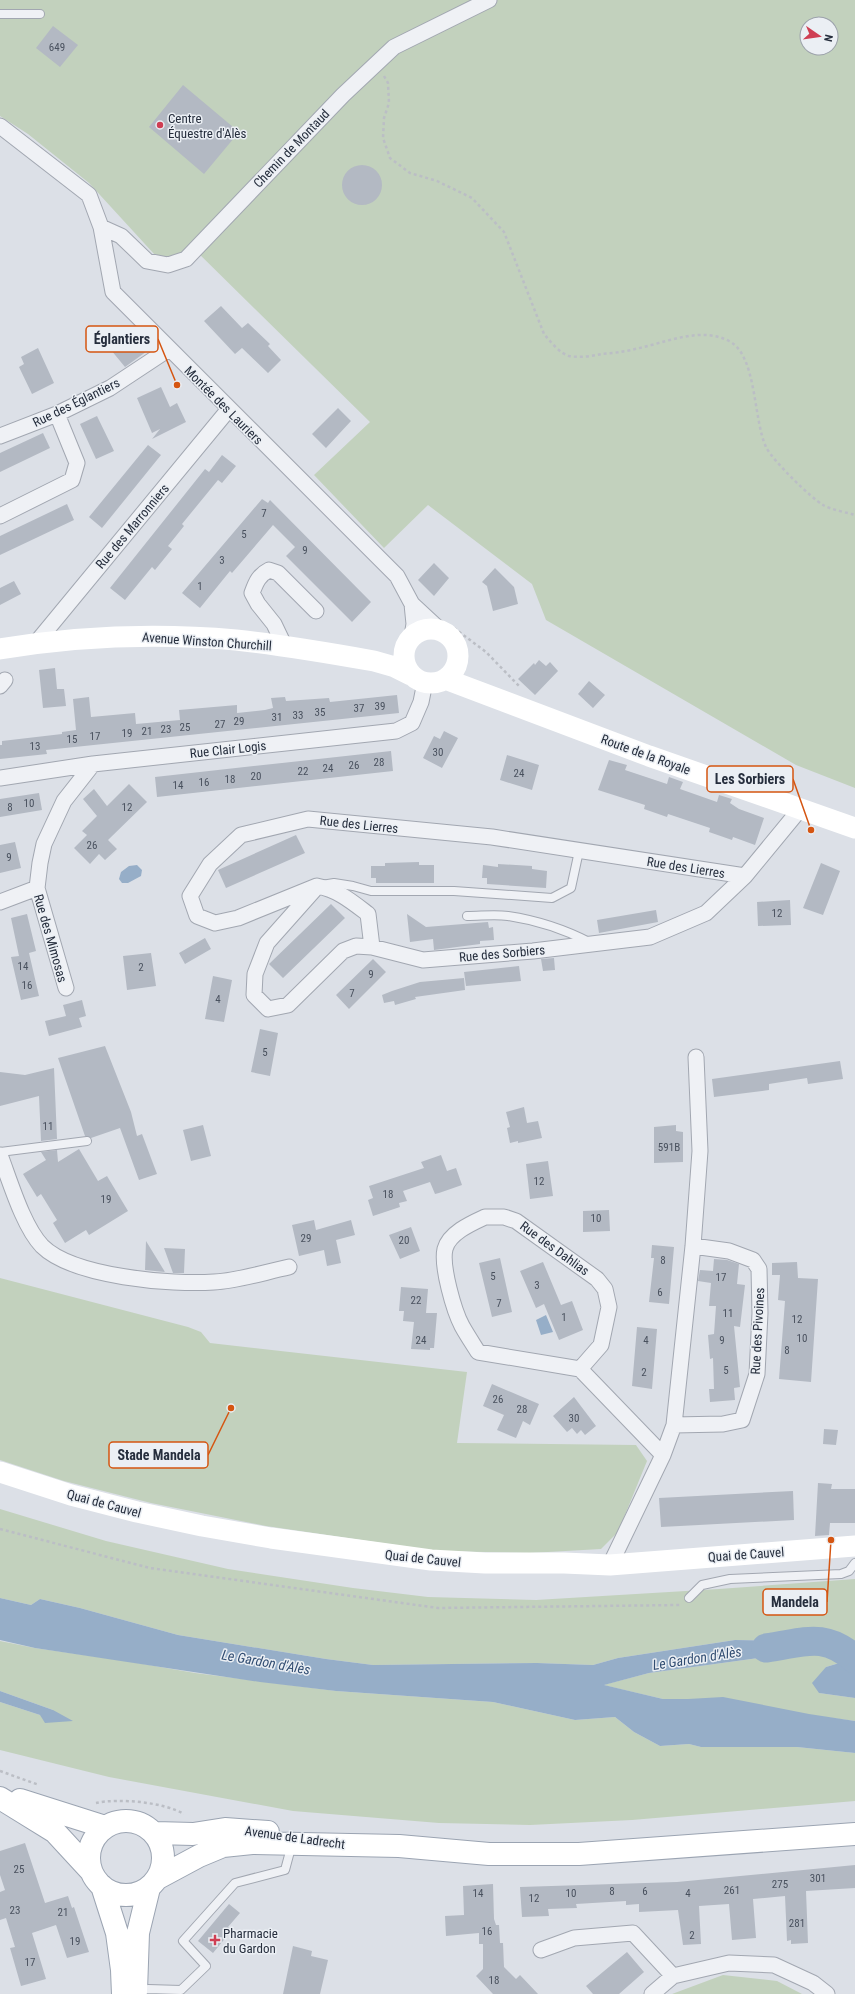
<svg xmlns="http://www.w3.org/2000/svg" width="855" height="1994" viewBox="0 0 855 1994" font-family="'Roboto Condensed',sans-serif">
<style>
.green{fill:#c2d1bd;fill-rule:evenodd}
.water{fill:#96aec8}
.lines{fill:none;stroke-linecap:round;stroke-linejoin:round}
.river{stroke:#96aec8;stroke-width:29}
.building{fill:#b3b9c3}
.lane-casing{stroke:#a2a7b1;stroke-width:10}
.street-casing{stroke:#a2a7b1;stroke-width:17}
.primary-casing{stroke:#9ba4b2;stroke-width:24}
.path{stroke:#bbbec5;stroke-width:2.5;stroke-dasharray:3 3;stroke-linecap:butt}
.lane{stroke:#eff1f5;stroke-width:8}
.street{stroke:#eff1f5;stroke-width:15}
.secondary{stroke:#fff;stroke-width:21}
.primary{stroke:#fff;stroke-width:22}
.poi-dot{fill:#cf3e53;stroke:#ebeff4;stroke-width:1.5}
.labels{text-anchor:middle;stroke-width:3;stroke-linejoin:round;paint-order:stroke}
.number-label{font-size:11px;fill:#49515e}
.poi-label{font-size:13px;fill:#262e3d;stroke:#ebeff4;text-anchor:start}
.street-label{font-size:13px;fill:#262e3d;stroke:#ebeff4}
.water-label{font-size:14px;font-style:italic;fill:#304c71;stroke:#ebeff4}
.leader{fill:none;stroke:#d55511;stroke-width:1.5}
.callout-dot{fill:#d55511;stroke:#ebeff4;stroke-width:1.5}
.callout{fill:#ebeff4;stroke:#d55511;stroke-width:1.5}
.callout-label{font-size:14px;text-anchor:middle;font-weight:bold;fill:#262e3d}
</style>
<rect width="100%" height="100%" fill="#dce0e7"/>
<path class="green" d="M0,0H855V788L796,765L546,620L532,584L428,505L384,548L314,475L370,422L191,246L179,259H165L155,255L89,183L28,134L0,116ZM807,24H831V48H807Z
M0,1278L188,1327L201,1332L210,1343L467,1372L457,1443L636,1445L647,1461L618,1532L601,1549L530,1553L436,1551L266,1526L151,1503L64,1481L0,1460Z
M0,1509L106,1541L228,1569L353,1588L428,1597L536,1600L719,1589L855,1579V1652L843,1648L846,1661L826,1667L819,1693L855,1698V1721L688,1699H663L603,1685L649,1673L765,1657L804,1641L735,1640L618,1658L593,1665L537,1663L373,1665L326,1659L178,1635L80,1608L40,1599L31,1605L0,1598Z
M0,1641L35,1648L126,1661L195,1673L336,1691L493,1702L575,1720L615,1717L634,1732L660,1746L689,1744L701,1747H797L855,1753V1801L632,1820L530,1825L439,1823L293,1811L109,1777L0,1750V1702L40,1715L53,1710L0,1691Z
M723,1975L777,1981L802,1994H672Z"/>
<path class="water" d="M137,865L142,870L141,876L128,883H122L119,879L121,872L129,866Z
M546,1315L553,1332L541,1335L536,1320Z
M0,1598L31,1605L40,1599L80,1608L178,1635L326,1659L373,1665L537,1663L593,1665L618,1658L735,1640L805,1641L765,1657L649,1673L604,1685L663,1699H688L723,1697L809,1714L855,1721V1753L797,1747H701L689,1744L660,1746L634,1732L615,1717L575,1720L493,1702L336,1691L260,1682L35,1648L0,1640Z
M843,1648L855,1652V1698L819,1693L812,1683L826,1667L846,1661Z
M0,1691L53,1710L73,1721L45,1723L40,1715L0,1702Z"/>
<g class="lines">
<path class="river" d="M766,1648C804,1643 823,1631 855,1659"/>
</g>
<path class="building" d="M53,26L78,45L60,67L36,48Z
M183,85L239,132L204,174L149,127Z
M342 185a20 20 0 1 1 40 0a20 20 0 1 1-40 0Z
M221,306L242,328L248,323L270,344L268,346L281,360L268,373L242,348L235,354L204,321Z
M132,329L150,349L125,367L111,350Z
M38,348L54,383L32,394L19,367L24,364L21,357Z
M161,387L170,407L177,403L186,422L152,439L160,429L152,433L137,398Z
M338,408L351,421L326,448L312,434Z
M97,416L114,451L96,459L80,424Z
M43,433L50,448L0,472V453Z
M148,445L161,455L102,528L89,517Z
M222,455L236,466L222,483L218,480L182,524L184,526L168,546L172,549L155,570L152,567L125,600L110,588L205,469L209,472Z
M262,499L268,503L270,500L371,602L352,622L286,556L295,547L273,525L232,573L230,571L200,608L182,593Z
M67,504L74,520L0,555V536Z
M434,563L449,578L434,596L418,580Z
M495,568L514,587L518,604L493,611L487,586L482,582Z
M14,581L21,594L0,605V588Z
M539,660L546,666L550,662L558,671L535,695L518,679L534,663L535,665Z
M55,668L57,689H64L66,706L43,708L39,670Z
M589,681L605,695L593,708L578,694Z
M397,695L399,713L46,750L47,754L0,759V745H2V741L62,734V732L76,730L73,699L89,697L91,717L135,713L136,724L180,720L179,710L237,705V713L265,710L273,708L271,698L285,697L286,701L329,698L330,702Z
M444,731L458,738L442,768L423,758L434,736L440,739Z
M391,751L393,771L157,797L155,777Z
M507,755L539,765L532,790L500,780Z
M609,760L627,765L625,770L667,784L669,777L683,782L680,789L717,802L719,795L732,799L730,803L739,809L764,818L755,845L733,837L732,840L709,832L710,828L668,814L667,817L644,809L645,805L598,790Z
M129,784L147,802L108,840L117,849L105,860L99,854L90,864L74,848L87,835L82,831L97,816L83,799L94,789L107,806Z
M39,793L42,810L0,817V799Z
M296,835L305,853L226,888L218,870Z
M15,842L21,868L0,873V845Z
M419,862V865H434V883H376V878H371V866H385V863Z
M821,863L840,871L823,915L803,908Z
M498,864L532,866V869L547,871L546,888L487,884V878H482L483,865L498,867Z
M790,900L791,925L758,926L757,902Z
M331,904L345,918L283,978L269,964Z
M656,910L658,922L599,933L597,920Z
M27,914L36,951L22,955L29,953L39,996L21,1000L11,957L19,956L11,918Z
M407,914L426,927L488,922L489,928L493,927L494,940L480,941V944L434,950L433,939L410,942Z
M205,938L211,949L185,964L179,953Z
M151,953L156,986L127,990L123,956Z
M554,958L555,970L543,971L541,959Z
M373,959L386,972L349,1009L336,995Z
M519,966L521,981L466,986L464,972Z
M213,976L232,980L224,1022L205,1019Z
M464,978L465,990L415,997L416,999L395,1005L394,1001L384,1003L382,995L392,991L420,982Z
M82,1000L86,1016L79,1018L82,1027L49,1036L45,1021L66,1016L63,1005Z
M260,1029L278,1033L270,1076L251,1072Z
M105,1046L131,1112L137,1136L142,1134L157,1174L139,1180L120,1128L91,1138L85,1136L58,1058Z
M840,1061L843,1079L808,1084L807,1078L769,1084V1090L714,1097L712,1079Z
M54,1068L57,1139L41,1141L39,1096L0,1106V1072L25,1075Z
M524,1107L527,1123L538,1121L542,1138L518,1143V1141L510,1143L507,1128L510,1127L506,1112Z
M203,1125L211,1156L191,1161L183,1130Z
M676,1125V1131L683,1132V1162L654,1163V1127Z
M79,1149L98,1181L107,1176L128,1211L89,1235L86,1230L65,1243L53,1223L57,1220L41,1194L37,1197L23,1174L46,1160L41,1152L57,1150L58,1162Z
M441,1155L447,1171L456,1168L462,1185L439,1193L435,1194L430,1182L403,1191L407,1201L399,1203L400,1207L373,1216L368,1200L373,1198L369,1186L424,1168L421,1162Z
M548,1161L553,1196L530,1199L526,1164Z
M609,1210L610,1231L583,1232V1211Z
M314,1220L316,1230L351,1220L355,1235L336,1240L341,1263L327,1266L324,1250L299,1256L292,1225Z
M411,1227L420,1251L400,1259L389,1235Z
M146,1241L165,1272L145,1270Z
M652,1245L674,1247L669,1304L649,1302L654,1258H651Z
M164,1248L185,1249L184,1273H173Z
M500,1258L512,1312L492,1317L479,1263Z
M714,1259L727,1260L739,1264L737,1284L745,1285L740,1327L734,1326L740,1387L734,1388L735,1400L710,1402L709,1389H714L713,1358L710,1359L708,1335L714,1334L716,1306H709L711,1283L698,1281L700,1270L713,1271Z
M543,1262L561,1305L572,1301L583,1330L559,1340L544,1304L536,1308L520,1271Z
M797,1262L798,1278L818,1279L811,1382L779,1379L785,1301L778,1300L780,1275H772V1263Z
M401,1287L428,1289L426,1313H437L434,1348H430V1350L411,1349L414,1322L403,1321L404,1311H399Z
M637,1327L657,1329L652,1389L632,1386Z
M492,1384L539,1404L530,1425L523,1421L516,1438L497,1430L504,1415L483,1406Z
M574,1397L596,1426L585,1435L581,1430L577,1434L572,1428L567,1432L553,1416Z
M824,1429L838,1430L836,1445L823,1444Z
M818,1483L832,1484L831,1489H855V1523H830L829,1535L815,1536Z
M793,1491L794,1520L661,1527L659,1498Z
M25,1843L45,1903L68,1896L72,1908L74,1907L89,1952L67,1958L56,1925L32,1933L46,1979L21,1986L10,1948L15,1947L6,1918L0,1920V1892L5,1890L0,1875V1851Z
M855,1865V1888L806,1891L808,1943L791,1944V1940L787,1941L785,1896L753,1899L756,1938L732,1940L729,1904L699,1906L701,1944L683,1945L678,1910L639,1912V1904L626,1905V1901L576,1904L577,1908L548,1909L549,1916L522,1917L520,1887L677,1882Z
M493,1884L494,1919L496,1925H499L500,1943H503L504,1967L516,1979L520,1975L538,1994H493L476,1976L483,1969V1944H479V1933L446,1936L445,1916L464,1915L463,1886Z
M229,1904L240,1913L228,1927L232,1930L213,1953L198,1941Z
M293,1946L312,1951L311,1956L328,1960L320,1994H283Z
M627,1952L644,1972L619,1994H593L586,1986Z"/>
<g class="lines">
<g class="lane-casing">
<path id="lane" d="M0,14H40
M322,885L334,883L353,886L371,891H454L552,898L571,888L579,851
M467,916C481,916 495,914 508,916C535,920 566,930 591,943
M0,1152L87,1141
M689,1598L702,1585L730,1579L841,1574L849,1571L855,1563
M137,1992L148,1989L181,1990L206,1966L183,1941L235,1883L285,1870L292,1844"/>
</g>
<g class="street-casing">
<path id="street" d="M0,126L89,195L101,227L113,292L397,576L412,604L440,630
M101,227L121,236L147,261L168,265L186,259L343,95L394,47L489,0
M0,436L57,414L110,388L169,349
M0,516L72,480L77,463L57,414
M412,604L414,624L412,636
M36,643L229,409
M285,647L274,624L258,604L252,593C256,582 259,575 269,570L278,573L316,611
M0,686L5,680
M0,778L93,764L396,731L412,723L421,702L425,682
M745,876L492,837L308,819L241,835L210,864L190,896L197,916L215,923L238,918L317,886C338,890 351,901 368,914L372,947L423,960L533,951L650,937L706,913L745,876L801,808
M315,889L267,943L255,974L254,995L268,1009L288,1005L343,951L356,946L372,947
M0,902L37,888
M66,988L37,888L40,863L44,844L64,801L93,764
M0,1155C10,1181 23,1226 42,1246C73,1277 172,1285 214,1282C238,1281 265,1272 289,1267
M485,1217H504L516,1221L597,1279L605,1289L609,1307L601,1345L580,1369L478,1352C473,1344 467,1335 462,1326C454,1311 441,1266 445,1249C449,1233 472,1223 485,1217Z
M580,1369L663,1455L610,1565
M674,1425L723,1424L742,1420L757,1374L760,1313L759,1269L753,1260L729,1251L693,1246
M663,1455L674,1425L693,1246L700,1151L696,1057
M541,1950L574,1938L633,1933L673,1976
M652,1994L673,1976L729,1963L774,1965L813,1983L827,1994"/>
</g>
<g class="primary-casing">
<path id="primary" d="M0,1798L55,1832L91,1871
M20,1800L105,1827
M89 1858a37 37 0 1 1 74 0a37 37 0 1 1-74 0Z
M155,1833L193,1834L225,1829L268,1832
M158,1878L199,1856L223,1846L252,1843L399,1846L489,1854H579L855,1834
M102,1886L117,1933L122,1970L123,1994
M136,1991L138,1933L149,1888"/>
</g>
<path class="path" d="M384,76L388,83L389,103L384,118L383,138L390,158L410,173L437,181L472,198L504,232L544,334C551,342 559,353 569,356C580,358 592,356 602,354C613,353 624,352 635,349C665,343 700,326 729,341C757,355 753,419 766,447C773,461 810,497 823,505C832,510 845,512 855,515
M454,628L486,652L520,687
M0,1529L150,1568L438,1608L680,1605
M0,1771L39,1785
M96,1803C119,1798 163,1802 184,1814"/>
<use href="#lane" class="lane"/>
<use href="#street" class="street"/>
<path class="secondary" d="M404 656a27 27 0 1 1 54 0a27 27 0 1 1-54 0Z
M0,649C78,636 157,633 236,640C282,645 329,653 374,661L395,667L411,675
M445,679L649,756L855,828
M0,1472L71,1495L137,1512L202,1526L271,1538L431,1560L485,1563H564L610,1565L855,1546"/>
<use href="#primary" class="primary"/>
</g>
<g class="poi-dot">
<circle cx="160" cy="125" r="4"/>
<path d="M213 1934h4v4h4v4h-4v4h-4v-4h-4v-4h4z"/>
</g>
<g class="labels">
<g class="number-label">
<text x="57" y="51">649</text>
<text x="264" y="517">7</text>
<text x="244" y="538">5</text>
<text x="305" y="554">9</text>
<text x="222" y="564">3</text>
<text x="200" y="590">1</text>
<text x="380" y="710">39</text>
<text x="359" y="712">37</text>
<text x="320" y="716">35</text>
<text x="298" y="719">33</text>
<text x="277" y="721">31</text>
<text x="239" y="725">29</text>
<text x="220" y="728">27</text>
<text x="185" y="731">25</text>
<text x="166" y="733">23</text>
<text x="147" y="735">21</text>
<text x="127" y="737">19</text>
<text x="95" y="740">17</text>
<text x="72" y="743">15</text>
<text x="35" y="750">13</text>
<text x="438" y="756">30</text>
<text x="379" y="766">28</text>
<text x="354" y="769">26</text>
<text x="328" y="772">24</text>
<text x="303" y="775">22</text>
<text x="519" y="777">24</text>
<text x="256" y="780">20</text>
<text x="230" y="783">18</text>
<text x="204" y="786">16</text>
<text x="178" y="789">14</text>
<text x="29" y="807">10</text>
<text x="10" y="811">8</text>
<text x="127" y="811">12</text>
<text x="92" y="849">26</text>
<text x="9" y="861">9</text>
<text x="777" y="917">12</text>
<text x="23" y="970">14</text>
<text x="141" y="971">2</text>
<text x="371" y="978">9</text>
<text x="27" y="989">16</text>
<text x="352" y="997">7</text>
<text x="218" y="1003">4</text>
<text x="265" y="1056">5</text>
<text x="48" y="1130">11</text>
<text x="669" y="1151">591B</text>
<text x="539" y="1185">12</text>
<text x="388" y="1198">18</text>
<text x="106" y="1203">19</text>
<text x="596" y="1222">10</text>
<text x="306" y="1242">29</text>
<text x="404" y="1244">20</text>
<text x="663" y="1264">8</text>
<text x="493" y="1280">5</text>
<text x="721" y="1281">17</text>
<text x="537" y="1289">3</text>
<text x="660" y="1296">6</text>
<text x="416" y="1304">22</text>
<text x="499" y="1307">7</text>
<text x="728" y="1317">11</text>
<text x="564" y="1321">1</text>
<text x="797" y="1323">12</text>
<text x="802" y="1342">10</text>
<text x="421" y="1344">24</text>
<text x="646" y="1344">4</text>
<text x="722" y="1344">9</text>
<text x="787" y="1354">8</text>
<text x="726" y="1374">5</text>
<text x="644" y="1376">2</text>
<text x="498" y="1403">26</text>
<text x="522" y="1413">28</text>
<text x="574" y="1422">30</text>
<text x="19" y="1873">25</text>
<text x="818" y="1882">301</text>
<text x="780" y="1888">275</text>
<text x="732" y="1894">261</text>
<text x="612" y="1895">8</text>
<text x="645" y="1895">6</text>
<text x="478" y="1897">14</text>
<text x="571" y="1897">10</text>
<text x="688" y="1897">4</text>
<text x="534" y="1902">12</text>
<text x="15" y="1914">23</text>
<text x="63" y="1916">21</text>
<text x="797" y="1927">281</text>
<text x="487" y="1935">16</text>
<text x="692" y="1939">2</text>
<text x="75" y="1945">19</text>
<text x="30" y="1966">17</text>
<text x="494" y="1984">18</text>
</g>
<g class="poi-label">
<text x="168" y="123">Centre<tspan x="168" dy="15">Équestre d'Alès</tspan></text>
<text x="223" y="1938">Pharmacie<tspan x="223" dy="15">du Gardon</tspan></text>
</g>
<g class="street-label">
<text transform="translate(291 148) rotate(-46)" y="5">Chemin de Montaud</text>
<text transform="translate(76 402) rotate(-26)" y="5">Rue des Églantiers</text>
<text transform="translate(224 405) rotate(45)" y="5">Montée des Lauriers</text>
<text transform="translate(132 526) rotate(-50)" y="5">Rue des Marronniers</text>
<text transform="translate(207 641) rotate(4)" y="5">Avenue Winston Churchill</text>
<text transform="translate(228 749) rotate(-6)" y="5">Rue Clair Logis</text>
<text transform="translate(646 754) rotate(20)" y="5">Route de la Royale</text>
<text transform="translate(359 824) rotate(6)" y="5">Rue des Lierres</text>
<text transform="translate(686 867) rotate(9)" y="5">Rue des Lierres</text>
<text transform="translate(51 938) rotate(74)" y="5">Rue des Mimosas</text>
<text transform="translate(502 953) rotate(-5)" y="5">Rue des Sorbiers</text>
<text transform="translate(555 1248) rotate(36)" y="5">Rue des Dahlias</text>
<text transform="translate(757 1331) rotate(-87)" y="5">Rue des Pivoines</text>
<text transform="translate(104 1503) rotate(15)" y="5">Quai de Cauvel</text>
<text transform="translate(746 1554) rotate(-4)" y="5">Quai de Cauvel</text>
<text transform="translate(423 1558) rotate(6)" y="5">Quai de Cauvel</text>
<text transform="translate(295 1837) rotate(8)" y="5">Avenue de Ladrecht</text>
</g>
<g class="water-label">
<text transform="translate(697 1658) rotate(-9)" y="5">Le Gardon d'Alès</text>
<text transform="translate(266 1662) rotate(10)" y="5">Le Gardon d'Alès</text>
</g>
</g>
<path class="leader" d="M177 385L158 339M811 830L793 779M231 1408L208 1455M831 1540L827 1602"/>
<g class="callout-dot">
<circle cx="177" cy="385" r="4"/>
<circle cx="811" cy="830" r="4"/>
<circle cx="231" cy="1408" r="4"/>
<circle cx="831" cy="1540" r="4"/>
</g>
<g class="callout">
<rect x="86" y="326" width="72" height="26" rx="4"/>
<rect x="707" y="766" width="86" height="26" rx="4"/>
<rect x="109" y="1442" width="99" height="26" rx="4"/>
<rect x="763" y="1589" width="64" height="26" rx="4"/>
</g>
<g class="callout-label">
<text x="122" y="344">Églantiers</text>
<text x="750" y="784">Les Sorbiers</text>
<text x="159" y="1460">Stade Mandela</text>
<text x="795" y="1607">Mandela</text>
</g>
<g transform="translate(819 36) rotate(103)"><circle r="19" fill="#ebeff4" stroke="#9ca2ab"/>
<path d="M0-3L7 15L0 10L-7 15Z" fill="#cf3e53"/>
<text y="-6" font-size="11" font-weight="bold" text-anchor="middle" fill="#262e3d">N</text>
</g>
</svg>
